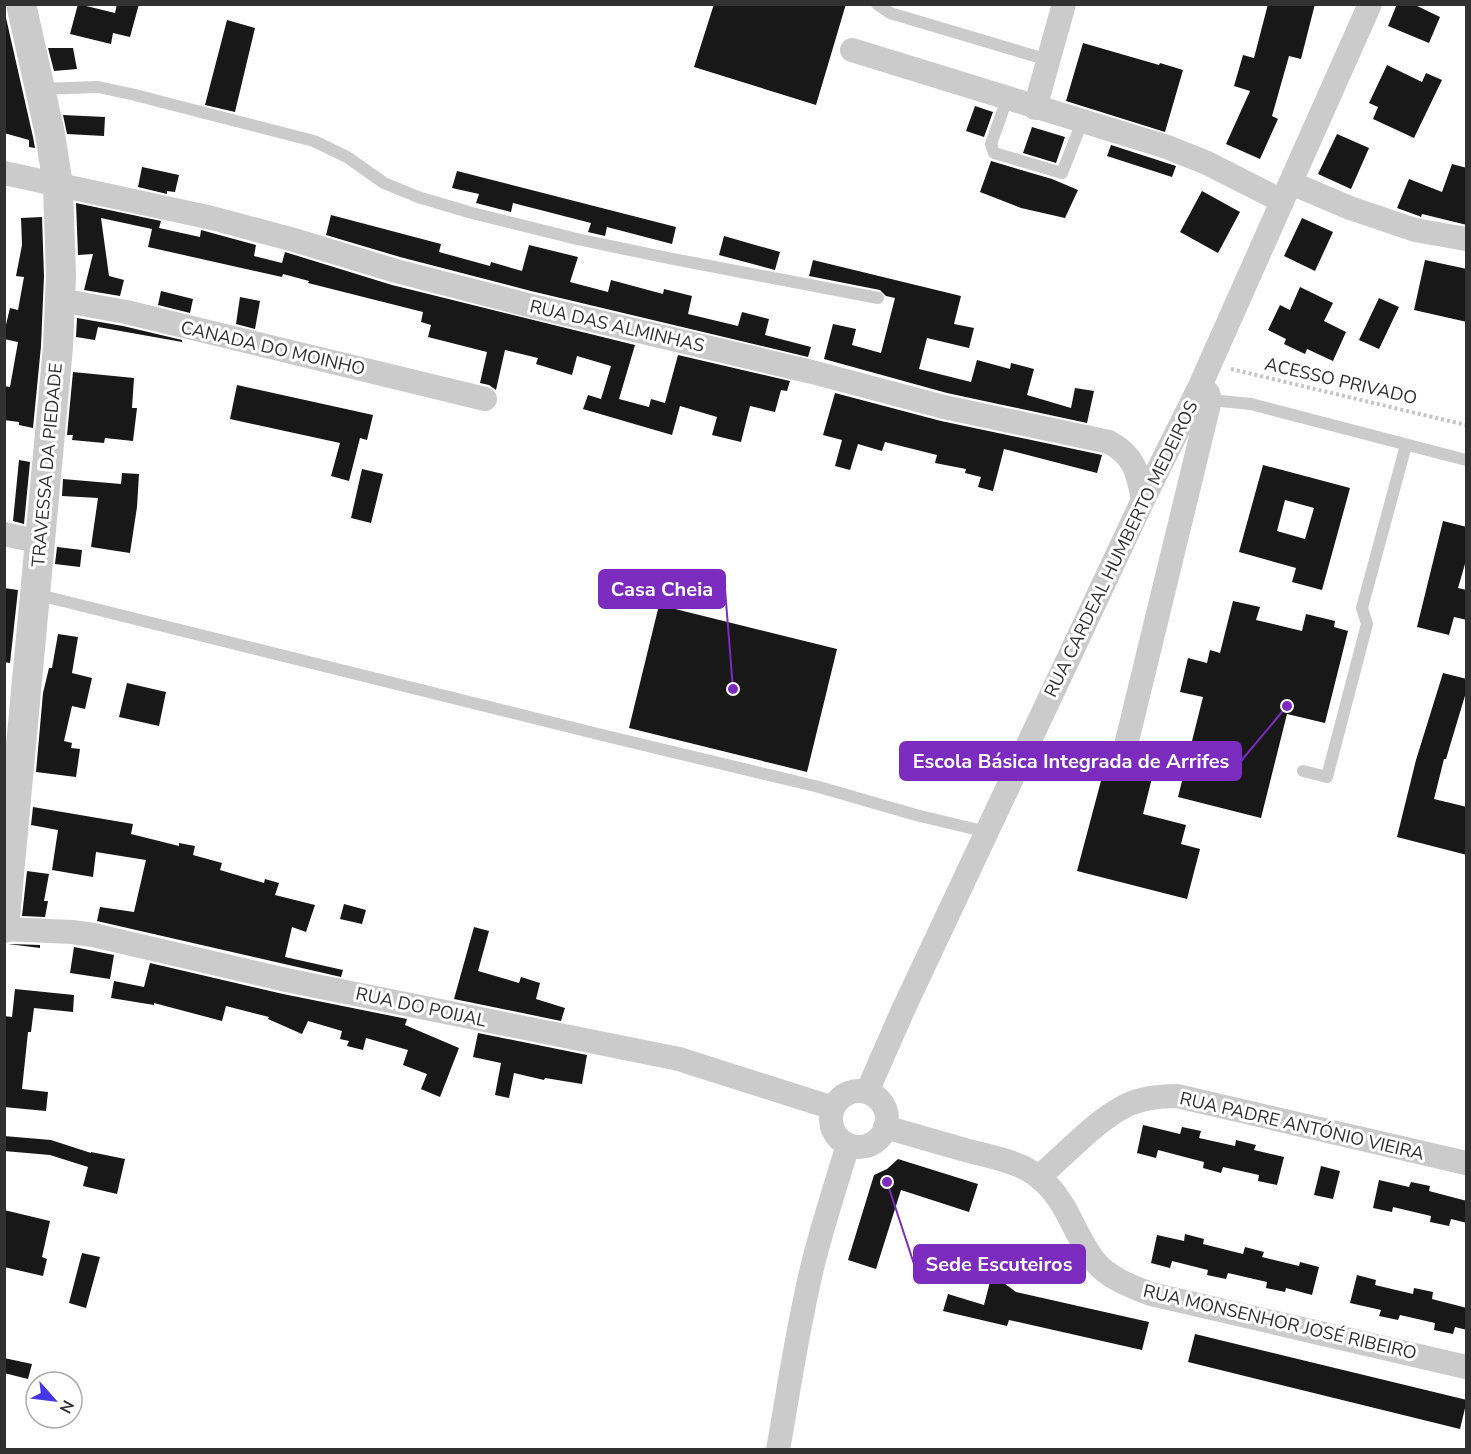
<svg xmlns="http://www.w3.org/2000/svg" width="1471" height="1454" viewBox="0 0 1471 1454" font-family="'Nunito Sans',sans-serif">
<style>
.building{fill:#181818;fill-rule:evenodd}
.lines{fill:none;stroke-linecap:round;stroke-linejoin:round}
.path{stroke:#c5c5c5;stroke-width:4;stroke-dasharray:3 3;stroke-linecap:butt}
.service{stroke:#cbcbcb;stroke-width:12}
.minor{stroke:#cbcbcb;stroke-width:24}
.tertiary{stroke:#cbcbcb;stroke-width:30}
.labels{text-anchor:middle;stroke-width:6;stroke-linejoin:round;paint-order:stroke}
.street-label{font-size:18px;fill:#313131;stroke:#fff}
.leader{fill:none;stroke:#7b2cbf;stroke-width:2}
.callout-dot{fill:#7b2cbf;stroke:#fff;stroke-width:2}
.callout{fill:#7b2cbf;stroke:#7b2cbf;stroke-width:2}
.callout-label{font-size:20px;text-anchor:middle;font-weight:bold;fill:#fff}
</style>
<rect width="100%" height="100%" fill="#fff"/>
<path class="building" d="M78,4L115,13L117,4H139L130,37L113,33L111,44L70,34Z
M714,4H846L816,105L694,67Z
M1268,4H1315L1301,59L1289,56L1272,116L1278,119L1260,159L1226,144L1250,91L1234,86L1243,55L1254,58Z
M1397,4H1413L1440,17L1429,43L1388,26Z
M4,9L33,137L35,148L29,147V140L4,133Z
M227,20L255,28L235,112L205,105Z
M1083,43L1159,65L1160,63L1183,70L1165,132L1066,101Z
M48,48H73L77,69L54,71Z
M1387,65L1422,82L1426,73L1442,80L1414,138L1373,119L1378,107L1369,103Z
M975,106L993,112L984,137L966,131Z
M63,115L105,117L104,136L67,134Z
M1032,127L1065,137L1056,163L1023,153Z
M1337,134L1369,148L1351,189L1318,174Z
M1111,145L1176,166L1172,177L1107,156Z
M991,161L1052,179L1078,190L1065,218L1021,208L980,192Z
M1452,164L1467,168V225L1422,214L1421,217L1419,216L1397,208L1409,179L1442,192Z
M142,167L179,175L175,192L167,191V194L138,187Z
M457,171L676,227L672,244L607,227L605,236L588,232L591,223L513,203L511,212L476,203L479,194L452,188Z
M1202,191L1240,212L1218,253L1180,232Z
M76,203L161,221L159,228L200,237L201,230L256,245L254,256L282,263L285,252L392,285L635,345L619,399L649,407L651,399L665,403L678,355L790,381L787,391L781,390L775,412L750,406L741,442L712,435L717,417L680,406L672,435L583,409L588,395L601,399L611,366L577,356L572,375L536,364L538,358L505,350L496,390L489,385L480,383L487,352L428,337L431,325L421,322L423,312L308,283L309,281L283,274L282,277L148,247L152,229L101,218L109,276L124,280L120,296L84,290L93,254L78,255Z
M331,215L441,244L439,252L490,266L491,262L522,271L529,245L578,257L570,282L608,292L611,280L663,294L664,289L692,296L688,314L738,326L742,312L769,319L765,335L811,347L808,357L531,291L400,257L326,235Z
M42,217L44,276L41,346L33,428L19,425V422L4,420V386L10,387L18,342L4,339V333L10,308L18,310L24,277L16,276L22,245L21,218Z
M1302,218L1333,232L1315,271L1284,256Z
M724,236L780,252L775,270L719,255Z
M813,260L961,296L954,324L974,328L969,348L927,338L919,369L971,382L977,360L1010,369L1011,363L1034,369L1027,395L1071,408L1075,388L1094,391L1087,423L947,393L824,359L833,324L856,329L852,345L881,353L895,298L886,296L880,290L809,276Z
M1425,260L1467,269V322L1414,310Z
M1300,287L1333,303L1324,321L1346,332L1333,361L1307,349L1305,354L1284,344L1286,339L1268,330L1280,305L1290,310Z
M161,291L193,299L190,313L158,305Z
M240,297L260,301L255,329L236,324Z
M1379,298L1399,307L1379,349L1359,340Z
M77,318L123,326L182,340V342L98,327L95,340L76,337Z
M73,372L134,378L132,408H137L133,441L105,438L104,443L72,440L73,435H67Z
M237,385L373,415L367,440L360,438L349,481L331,476L340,443L230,419Z
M835,393L941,421L1102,455L1097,473L1004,449L993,491L978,487L981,477L965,473L966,469L935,463L937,455L885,442L882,451L858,444L850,470L835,466L842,440L823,435Z
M19,460L30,462L24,524L13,521Z
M1263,465L1350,488L1322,590L1292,582L1296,568L1239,552ZM1285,500L1314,508L1305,539L1277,531Z
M362,469L383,474L371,523L351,518Z
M122,473L139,474L137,507L130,553L91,547L98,498L62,496L63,479L121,484Z
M1443,521L1467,527V557L1458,588L1467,590V620L1454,617L1449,635L1417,627Z
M57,547L82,550L80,567L55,564Z
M4,588L18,590L10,663L4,662Z
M1233,601L1260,607L1256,620L1302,631L1306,614L1335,621L1334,627L1348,631L1325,723L1287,714L1261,818L1178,797L1203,697L1180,692L1188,658L1207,663L1210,650L1220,653Z
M659,605L837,649L807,772L629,728Z
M58,634L78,637L72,673L92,678L85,709L72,706L64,741L72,743L71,748L80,749L76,777L36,772L43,693L49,668H52Z
M1443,673L1467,679V689L1446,759H1444L1434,799L1467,807V855L1397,837L1416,760Z
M127,683L166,692L159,726L119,717Z
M1106,762L1153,774L1143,814L1186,825L1181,844L1200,849L1187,899L1077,871Z
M33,807L133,824L131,834L179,846V843L195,846L193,855L222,863L220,870L264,883L265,879L279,883L275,895L315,905L306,932L292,927L285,957L343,970L341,977L97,921L100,907L134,912L146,860L96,852L93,877L52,870L58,830L31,825Z
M27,871L49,874L44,901H48L45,917L22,916Z
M344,904L366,910L362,924L340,919Z
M474,927L489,931L478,971L519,983L521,977L540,983L536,999L565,1008L561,1021L454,999Z
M8,944H11L40,945V948Z
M74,947L114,955L110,979L70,973Z
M150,963L283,994L407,1019L405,1025L459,1048L440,1097L421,1089L427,1074L403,1065L408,1050L366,1038L363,1050L347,1046L349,1041L340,1039L342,1031L308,1021L302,1034L268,1019L269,1017L226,1006L222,1021L154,1003V1005L111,998L114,981L144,987Z
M15,989L74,995L73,1012L34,1008L31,1032H28L22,1089L48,1092L46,1111L4,1107V1016L12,1017Z
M478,1033L587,1055L582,1084L545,1078L544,1080L514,1073L509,1098L495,1095L501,1063L473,1057Z
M1143,1125L1180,1134L1182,1127L1201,1131L1199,1138L1235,1146L1236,1140L1256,1145L1254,1150L1284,1157L1277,1185L1258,1181L1259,1175L1223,1167L1221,1173L1203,1168L1204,1162L1158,1150L1156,1158L1137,1153Z
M4,1136L51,1140L91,1153V1152L125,1159L117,1194L83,1186L88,1167L50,1155L4,1151Z
M898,1159L978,1184L969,1212L901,1190L876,1269L848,1260L874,1175L887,1169Z
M1321,1166L1340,1171L1333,1199L1314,1195Z
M1379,1180L1409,1187L1411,1182L1430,1186L1429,1191L1467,1201V1223L1451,1219L1449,1226L1430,1222L1431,1216L1393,1207L1392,1212L1373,1208Z
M4,1210L50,1221L42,1257L47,1259L43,1276L4,1267Z
M1185,1234L1204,1239L1203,1244L1243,1254L1245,1247L1264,1252L1262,1257L1299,1266L1300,1262L1319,1267L1312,1295L1286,1288L1285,1292L1266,1288L1267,1282L1228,1273L1226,1279L1207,1275L1208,1270L1172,1261L1170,1268L1151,1263L1157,1235L1184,1241Z
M82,1253L100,1257L86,1308L69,1303Z
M992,1274L1016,1292L1149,1322L1142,1350L1009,1320L1007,1326L943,1311L948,1294L984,1305Z
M1357,1275L1376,1280L1375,1285L1413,1294L1414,1288L1433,1292L1432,1299L1467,1308V1330L1455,1327L1453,1334L1434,1330L1435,1323L1400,1315L1398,1320L1379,1316L1381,1310L1350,1303Z
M1195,1334L1467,1400L1460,1429L1188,1362Z
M4,1358L32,1364L28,1379L4,1373Z"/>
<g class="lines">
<path class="path" d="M1231,369L1466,425"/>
<path class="service" d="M877,4L890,13L1048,60
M40,89L98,87L131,94L314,141L347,157L384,183L418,197L472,213L577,239L673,259L878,298
M1007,99L991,144L994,153L1062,173L1082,122
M1210,400L1251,404L1466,460
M35,594L602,735L819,787L916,815L987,832
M1303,771L1327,777L1367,624L1362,608L1406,445"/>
<path class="minor" d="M852,50L1167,147L1207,163L1282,201
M1035,108L1064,4
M4,173L212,218L294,240L396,271L528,305L812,372L944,407L1109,442C1135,456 1138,473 1143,500
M1291,183L1350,208L1415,230L1466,239
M60,300L126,312L485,399
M4,534L41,542
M1126,745L1210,400L1208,393L1200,386
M4,929L72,932L93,935L286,980L679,1059L833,1108
M831 1119a28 28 0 1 1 56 0a28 28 0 1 1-56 0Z
M867,1092L903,1010L1143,500L1200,386L1370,4
M885,1127C912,1135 938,1142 965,1150C990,1157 1021,1161 1041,1179C1067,1201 1073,1232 1093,1259C1107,1278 1130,1286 1151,1294L1466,1367
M1039,1177C1066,1154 1095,1121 1127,1105C1142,1098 1160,1096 1177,1096L1466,1163
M778,1450C789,1388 798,1325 813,1264C823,1224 836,1184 848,1145"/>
<path class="tertiary" d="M4,928L58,347L61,276L58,185L50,134L21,4"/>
</g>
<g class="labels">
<g class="street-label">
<text transform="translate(617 326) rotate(13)" y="6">RUA DAS ALMINHAS</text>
<text transform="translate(273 348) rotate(13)" y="6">CANADA DO MOINHO</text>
<text transform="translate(1341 381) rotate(13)" y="6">ACESSO PRIVADO</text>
<text transform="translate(47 465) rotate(-85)" y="6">TRAVESSA DA PIEDADE</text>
<text transform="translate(1121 549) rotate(-64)" y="6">RUA CARDEAL HUMBERTO MEDEIROS</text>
<text transform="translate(421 1007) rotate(12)" y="6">RUA DO POIJAL</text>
<text transform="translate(1302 1126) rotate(13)" y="6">RUA PADRE ANTÓNIO VIEIRA</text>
<text transform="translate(1280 1322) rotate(13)" y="6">RUA MONSENHOR JOSÉ RIBEIRO</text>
</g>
</g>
<path class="leader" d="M733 689L725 589M1287 706L1241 761M887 1182L914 1264"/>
<g class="callout-dot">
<circle cx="733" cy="689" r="6"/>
<circle cx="1287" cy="706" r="6"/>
<circle cx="887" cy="1182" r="6"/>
</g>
<g class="callout">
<rect x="599" y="570" width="126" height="38" rx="6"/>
<rect x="900" y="742" width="341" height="38" rx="6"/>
<rect x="914" y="1245" width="171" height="38" rx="6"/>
</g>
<g class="callout-label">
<text x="662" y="596">Casa Cheia</text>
<text x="1071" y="768">Escola Básica Integrada de Arrifes</text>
<text x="999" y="1271">Sede Escuteiros</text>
</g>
<rect width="1471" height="1454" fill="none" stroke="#313131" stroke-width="12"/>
<g transform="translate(54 1400) rotate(118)"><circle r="28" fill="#ffffff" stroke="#adadad" stroke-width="1.5"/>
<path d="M0-4.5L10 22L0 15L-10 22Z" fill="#4437e5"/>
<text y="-9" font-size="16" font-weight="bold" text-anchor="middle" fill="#313131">N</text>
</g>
</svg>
